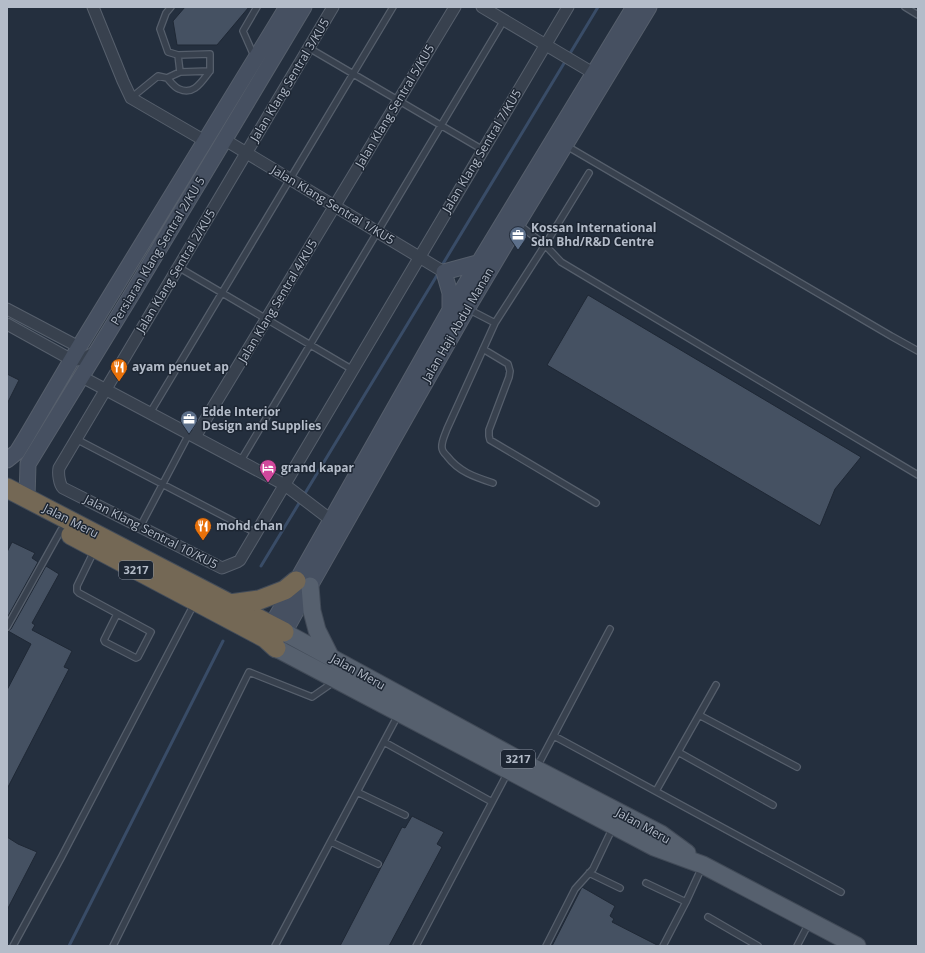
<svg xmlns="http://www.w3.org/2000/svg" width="925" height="953" viewBox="0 0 925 953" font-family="'Open Sans',sans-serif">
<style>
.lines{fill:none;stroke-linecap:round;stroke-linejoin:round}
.stream{stroke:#394c67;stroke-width:3}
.building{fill:#455162;stroke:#1f2835}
.lane-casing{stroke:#565f6c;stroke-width:8}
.street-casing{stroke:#565f6c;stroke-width:13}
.secondary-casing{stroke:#565f6c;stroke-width:17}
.primary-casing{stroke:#414a57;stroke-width:19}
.highway-casing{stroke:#434c59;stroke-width:21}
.lane{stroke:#38414e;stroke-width:5.5}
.street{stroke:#38414e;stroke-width:11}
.secondary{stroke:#465061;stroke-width:15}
.primary{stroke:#56606e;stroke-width:17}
.highway{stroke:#746855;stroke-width:19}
.labels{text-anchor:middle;stroke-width:3;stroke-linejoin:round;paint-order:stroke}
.shield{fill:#1d2633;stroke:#878f9c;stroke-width:1}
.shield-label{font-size:11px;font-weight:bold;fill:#b4bcc9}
.street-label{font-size:12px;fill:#b4bcc9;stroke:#1d2633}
.poi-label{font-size:12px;font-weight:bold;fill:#b4bcc9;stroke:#1d2633;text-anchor:start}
</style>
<rect width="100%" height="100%" fill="#242f3e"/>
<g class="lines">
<path class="stream" d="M441,267L598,7
M261,566L439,272
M69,946L223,641"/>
</g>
<path class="building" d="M185,7H249L217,45H177L173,21Z
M588,295L861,457L835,489L820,526L547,365Z
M7,374L19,380L7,404Z
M12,542L35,553L32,558L38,562L7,618V552Z
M46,566L59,574L32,623L35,625L32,630L72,651L64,667L69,669L7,789V690L31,644L8,631L11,629Z
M412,816L444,832L437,844L442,847L389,946H340L402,827L405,828Z
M7,837L18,844L37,852L7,910Z
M582,887L615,906L610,916L614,919L612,922L659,946H552Z"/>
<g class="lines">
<g class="lane-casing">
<path id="lane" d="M171,7L166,13L160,29L168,52L178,55L210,54V71
M905,7L918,15
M309,48L483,150
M178,55L180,72
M254,56L243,31L257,7
M131,98L158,76L167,78L180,72L210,71C202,81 194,96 179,89C174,87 170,81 167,78
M565,145L891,336L918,351
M518,224L545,245L561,262L918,475
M178,267L353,370
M468,309L495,323L545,245L589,173
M483,349L508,364L510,371L509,377L489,430V436L490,440L596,503
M150,413L393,7
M76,439L256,533
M240,462L504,20
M493,483C475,477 459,472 447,456C445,454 442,451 442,448C441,442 445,435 447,429L495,323
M140,527L189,434
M94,551L77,586V591L79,593L151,632L138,657L136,658L105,642L104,640L117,614
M7,627L61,530
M699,715L797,767
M554,736L841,892
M384,742L492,802
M678,752L773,805
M537,767L610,629
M656,791L716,685
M357,792L405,815
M331,842L378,864
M589,873L620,888
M646,883L686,902
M708,917L758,946
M13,946L61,858L194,604
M113,946L249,672L312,697L335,681
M275,946L398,715
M416,946L508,772
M546,946L575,889L593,869L613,827
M663,946L686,902L702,867
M797,946L809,923"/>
</g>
<g class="street-casing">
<path id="street" d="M93,7L123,81L131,98L205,141
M333,7L59,468C58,473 59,484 63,488L222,568L237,562L240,560L568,7
M482,7L593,73
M225,140L444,272
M7,309L79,347
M7,324L72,360C82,361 88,356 97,351
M82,377L285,485L331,520
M195,437L455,7"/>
</g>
<g class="secondary-casing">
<path id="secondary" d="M450,310V293L444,272L477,263
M7,460L17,452L25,439L79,347L287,7
M27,498L28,464L132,294L304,7
M266,635L450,310L634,7
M279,642L310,586L467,309L518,223L649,7"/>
</g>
<g class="primary-casing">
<path id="primary" d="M310,586L312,611L317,630L330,656
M284,632L536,769L661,834L687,853
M276,648L654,847L703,865L857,946"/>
</g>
<g class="highway-casing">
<path id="highway" d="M7,488L284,632
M71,535L265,638L276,648
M230,604L259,600L285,590L296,581"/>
</g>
<use href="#lane" class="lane"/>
<use href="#street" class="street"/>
<use href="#secondary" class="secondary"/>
<use href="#primary" class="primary"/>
<use href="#highway" class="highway"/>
</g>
<defs>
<g id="office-pin" transform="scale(0.9)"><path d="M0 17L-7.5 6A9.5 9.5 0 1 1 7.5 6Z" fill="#5c6f8a" stroke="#1d2633"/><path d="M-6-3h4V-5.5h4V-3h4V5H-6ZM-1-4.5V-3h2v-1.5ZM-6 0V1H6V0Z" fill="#fff"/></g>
<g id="restaurant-pin" transform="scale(0.9)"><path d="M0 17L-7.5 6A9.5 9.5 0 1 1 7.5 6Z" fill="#e8710a" stroke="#1d2633"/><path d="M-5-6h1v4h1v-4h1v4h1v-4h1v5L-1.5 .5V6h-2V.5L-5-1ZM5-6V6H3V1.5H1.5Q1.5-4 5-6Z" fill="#fff"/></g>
<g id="hotel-pin" transform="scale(0.9)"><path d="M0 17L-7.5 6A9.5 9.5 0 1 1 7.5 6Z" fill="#d1479c" stroke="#1d2633"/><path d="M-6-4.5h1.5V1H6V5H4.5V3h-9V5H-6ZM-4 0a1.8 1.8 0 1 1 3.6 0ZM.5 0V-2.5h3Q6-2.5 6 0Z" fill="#fff"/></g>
</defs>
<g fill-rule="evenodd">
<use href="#office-pin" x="518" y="235"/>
<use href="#restaurant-pin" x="119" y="367"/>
<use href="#office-pin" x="189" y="419"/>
<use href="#hotel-pin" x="268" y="468"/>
<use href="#restaurant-pin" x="203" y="526"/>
</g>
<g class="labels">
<g class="shield">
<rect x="119" y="561" width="34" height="18" rx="3"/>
<rect x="501" y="750" width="34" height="18" rx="3"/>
</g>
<g class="shield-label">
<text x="136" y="574">3217</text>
<text x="518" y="763">3217</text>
</g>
<g class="street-label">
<text transform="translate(290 80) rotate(-59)" y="4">Jalan Klang Sentral 3/KU5</text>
<text transform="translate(395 106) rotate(-59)" y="4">Jalan Klang Sentral 5/KU5</text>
<text transform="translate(482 151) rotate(-59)" y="4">Jalan Klang Sentral 7/KU5</text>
<text transform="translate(333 205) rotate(31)" y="4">Jalan Klang Sentral 1/KU5</text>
<text transform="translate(158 251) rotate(-59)" y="4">Persiaran Klang Sentral 2/KU 5</text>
<text transform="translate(176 271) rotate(-59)" y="4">Jalan Klang Sentral 2/KU5</text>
<text transform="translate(278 301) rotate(-59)" y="4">Jalan Klang Sentral 4/KU5</text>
<text transform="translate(458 325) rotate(-60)" y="4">Jalan Haji Abdul Manan</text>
<text transform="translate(71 521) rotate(27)" y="4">Jalan Meru</text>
<text transform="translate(151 532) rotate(27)" y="4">Jalan Klang Sentral 10/KU5</text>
<text transform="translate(358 672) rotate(29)" y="4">Jalan Meru</text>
<text transform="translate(643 826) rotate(29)" y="4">Jalan Meru</text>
</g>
<g class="poi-label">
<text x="531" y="232">Kossan International<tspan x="531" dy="14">Sdn Bhd/R&amp;D Centre</tspan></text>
<text x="132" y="371">ayam penuet ap</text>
<text x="202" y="416">Edde Interior<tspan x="202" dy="14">Design and Supplies</tspan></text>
<text x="281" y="472">grand kapar</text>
<text x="216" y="530">mohd chan</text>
</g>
</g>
<rect width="925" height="953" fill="none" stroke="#b4bcc9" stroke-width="16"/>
</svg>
